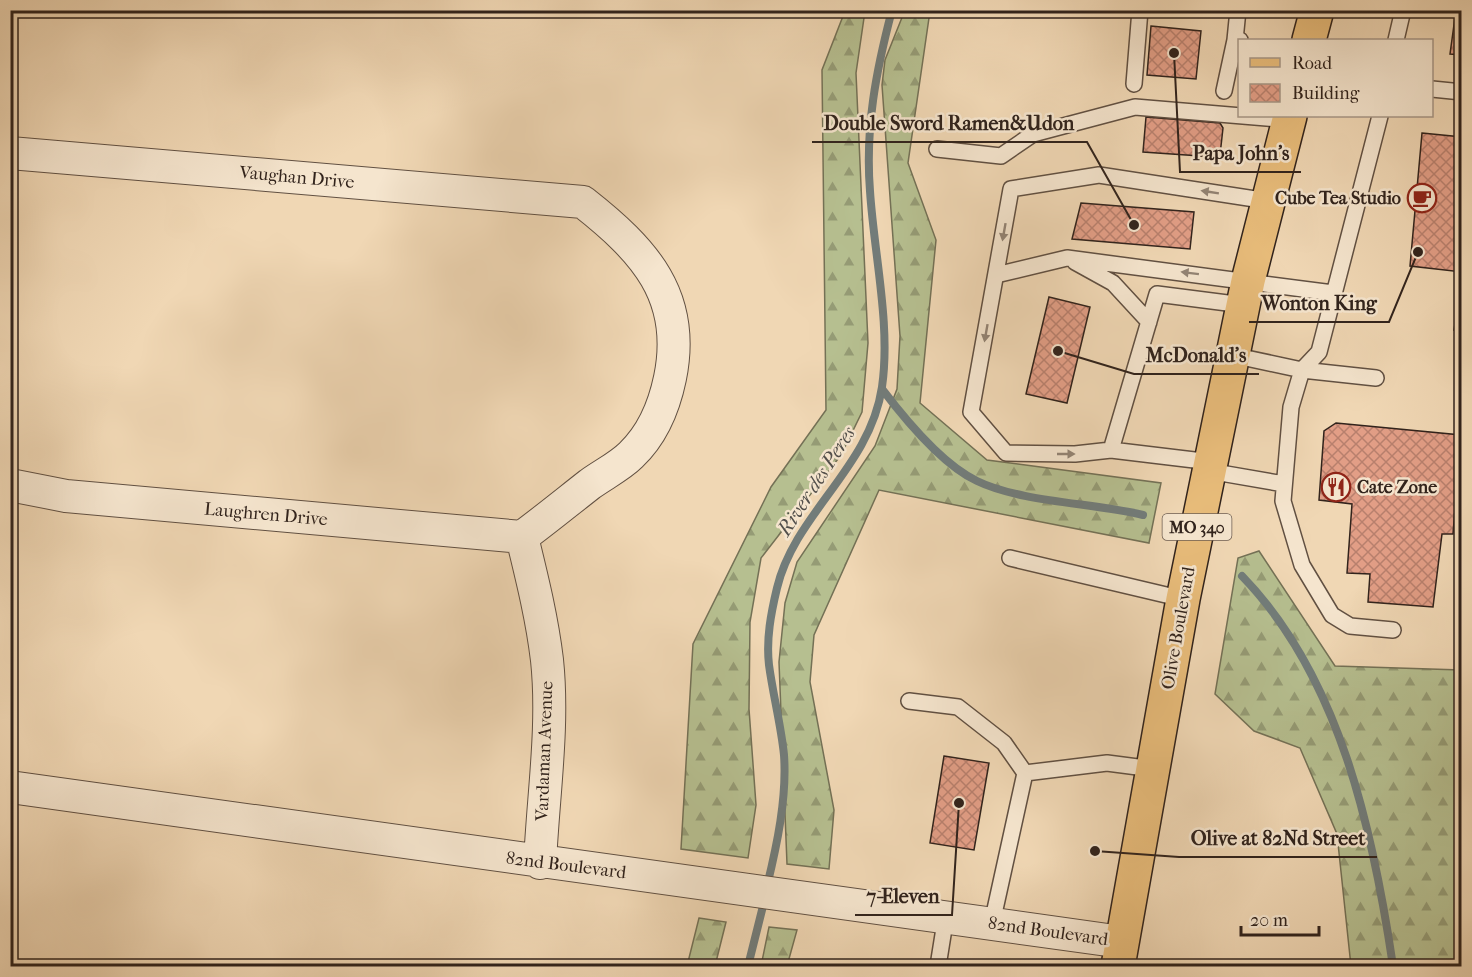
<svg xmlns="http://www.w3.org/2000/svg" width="1472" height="977" viewBox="0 0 1472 977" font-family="'IM FELL French Canon',serif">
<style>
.forest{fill:url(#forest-firs);stroke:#747156;stroke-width:1.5}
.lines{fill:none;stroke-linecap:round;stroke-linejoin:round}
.stream{stroke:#727c7a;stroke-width:8}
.building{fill:url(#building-cross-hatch);stroke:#31231c;stroke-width:1.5}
.service-casing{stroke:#615042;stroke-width:18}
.minor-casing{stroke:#615042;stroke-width:34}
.primary-casing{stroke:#31231c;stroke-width:36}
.service{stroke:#f5e5ce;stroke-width:15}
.minor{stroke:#f5e5ce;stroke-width:32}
.primary{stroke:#e8bc7a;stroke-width:33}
.oneway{fill:#938475}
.labels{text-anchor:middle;stroke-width:5;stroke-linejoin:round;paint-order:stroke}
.shield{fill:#f5e5ce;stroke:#6c5d51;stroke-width:1.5}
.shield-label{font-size:16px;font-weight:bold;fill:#31231c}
.street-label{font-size:18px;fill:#31231c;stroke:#f5e5ce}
.poi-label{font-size:18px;font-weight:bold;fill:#31231c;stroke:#f5e5ce;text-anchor:end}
.water-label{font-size:20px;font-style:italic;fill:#524f4b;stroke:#f5e5ce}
.leader{fill:none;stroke:#31231c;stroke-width:2}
.callout-dot{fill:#31231c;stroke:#f5e5ce;stroke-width:2}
.callout-label{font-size:20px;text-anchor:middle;font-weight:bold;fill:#31231c;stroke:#f5e5ce;stroke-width:5;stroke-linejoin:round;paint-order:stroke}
</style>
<defs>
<pattern id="forest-firs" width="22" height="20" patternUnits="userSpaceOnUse" patternTransform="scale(1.5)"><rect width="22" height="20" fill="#b6bf90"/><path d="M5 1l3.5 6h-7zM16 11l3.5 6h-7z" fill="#959b75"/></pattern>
<pattern id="building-cross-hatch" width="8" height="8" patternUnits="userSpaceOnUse" patternTransform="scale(1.5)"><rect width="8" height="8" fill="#e29e86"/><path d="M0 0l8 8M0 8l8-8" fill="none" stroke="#b8806d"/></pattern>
</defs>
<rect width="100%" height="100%" fill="#f0d7b4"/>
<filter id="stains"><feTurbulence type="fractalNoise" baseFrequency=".00333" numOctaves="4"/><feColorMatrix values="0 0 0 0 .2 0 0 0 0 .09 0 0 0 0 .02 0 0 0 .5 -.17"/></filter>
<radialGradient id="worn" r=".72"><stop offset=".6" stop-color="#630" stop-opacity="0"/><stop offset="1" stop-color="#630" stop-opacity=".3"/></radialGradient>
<path class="forest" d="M905,10L930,11L908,163L936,240L920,403L987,460L1161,483L1149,543L879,490L814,635L810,682L834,810L829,869L787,864L779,662L785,603L797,562L875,446L897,389L900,336L882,85L885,60Z
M845,11H865L856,73L868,343L862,412L841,455L761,558L750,622L749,709L756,805L748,858L681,849L693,644L771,487L826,410L822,70Z
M1259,551L1335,666L1461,670V966H1351L1337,834L1300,748L1254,731L1215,694L1238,558Z
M699,918L726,922L715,966H687Z
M769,927L797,930L787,966H761Z"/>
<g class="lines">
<path class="stream" d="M882,389C904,418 943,465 977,481C1020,502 1094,503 1143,515
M1242,576C1340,677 1373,831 1393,966
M767,886C777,845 787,798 784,755C781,725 773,695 769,665C766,639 771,613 777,588C795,513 870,468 882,387C891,325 874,254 870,191C865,128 876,71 892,10
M748,966L765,898"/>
</g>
<path class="building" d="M1456,10H1462V55L1450,54Z
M1151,26L1201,31L1196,79L1147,75Z
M1146,117L1220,123L1223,128L1220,155L1215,157L1143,152Z
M1422,133L1462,137V272L1410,266Z
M1081,203L1194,212L1190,249L1072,239Z
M1462,278V331L1454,330Z
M1049,297L1090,307L1067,403L1026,394Z
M1336,423L1461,435L1453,534H1442L1433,607L1368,602L1370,574L1347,573L1352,504L1319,500L1324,431Z
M944,756L989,763L974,850L930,843Z"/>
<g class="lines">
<g class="service-casing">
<path id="service" d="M1238,10L1235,40H1240
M1396,40L1403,10
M1134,84L1140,10
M1432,89L1462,92
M1224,91L1235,40
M1380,116L1319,352L1302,370L1291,407L1283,501L1302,565L1332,615L1350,626L1393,630
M937,149L1001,156L1033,134L1135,107L1289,120
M1075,262L1113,283L1149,322
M996,275L1067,258L1333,293
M1232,355L1302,370L1376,378
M1111,450L1157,294L1243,305
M1211,462L1111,450L1075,454L1006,453L971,412L1011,189L1099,175L1268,201
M1209,471L1284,484
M1010,558L1183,599
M909,701L958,707L1004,743L1025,773
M992,923L1025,773L1107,763L1153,769
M938,966L946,916"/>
</g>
<g class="minor-casing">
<path id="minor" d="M10,153L583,202C644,250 687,296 670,378C664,407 653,434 631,455C620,466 604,474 590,484C567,502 545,520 522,537C532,578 542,618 547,660C554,726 543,796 540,863
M10,485L66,496L522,537
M10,787L1122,942"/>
</g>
<g class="primary-casing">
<path id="primary" d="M1309,40L1317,10
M1118,966L1183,599L1248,281L1290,116"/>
</g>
<use href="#service" class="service"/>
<use href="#minor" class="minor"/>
<use href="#primary" class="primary"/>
</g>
<defs><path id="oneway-solid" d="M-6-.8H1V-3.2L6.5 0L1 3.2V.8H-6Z" transform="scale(1.5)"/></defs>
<g class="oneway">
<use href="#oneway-solid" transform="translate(1210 192) rotate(-171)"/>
<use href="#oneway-solid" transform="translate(1004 232) rotate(100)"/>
<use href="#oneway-solid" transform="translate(1190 273) rotate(-173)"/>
<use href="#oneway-solid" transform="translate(986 333) rotate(100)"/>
<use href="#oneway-solid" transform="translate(1066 454)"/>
</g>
<defs>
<g id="cafe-ring" transform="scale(1.5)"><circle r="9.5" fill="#f5e5ce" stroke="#8f2418" stroke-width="1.5"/><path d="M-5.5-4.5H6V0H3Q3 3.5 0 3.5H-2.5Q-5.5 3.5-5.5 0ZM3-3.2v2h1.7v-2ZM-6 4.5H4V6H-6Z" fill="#8f2418"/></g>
<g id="restaurant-ring" transform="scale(1.5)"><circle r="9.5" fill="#f5e5ce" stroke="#8f2418" stroke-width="1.5"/><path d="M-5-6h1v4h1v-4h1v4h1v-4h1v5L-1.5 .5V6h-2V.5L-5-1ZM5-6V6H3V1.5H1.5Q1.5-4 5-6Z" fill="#8f2418"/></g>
</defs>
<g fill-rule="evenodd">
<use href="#cafe-ring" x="1422" y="198"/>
<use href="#restaurant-ring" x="1336" y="487"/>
</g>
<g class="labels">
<rect class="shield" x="1162.5" y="514" width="69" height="26" rx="4.5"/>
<g class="shield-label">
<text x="1197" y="533">MO 340</text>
</g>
<g class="street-label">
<text transform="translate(297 177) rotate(5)" y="6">Vaughan Drive</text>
<text transform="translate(266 514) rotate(5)" y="6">Laughren Drive</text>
<text transform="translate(1178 628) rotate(-80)" y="6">Olive Boulevard</text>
<text transform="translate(544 751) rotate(-88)" y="6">Vardaman Avenue</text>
<text transform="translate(566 865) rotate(7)" y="6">82nd Boulevard</text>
<text transform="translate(1048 931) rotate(8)" y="6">82nd Boulevard</text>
</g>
<g class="poi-label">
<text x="1401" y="204">Cube Tea Studio</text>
<text x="1357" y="493" text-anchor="start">Cate Zone</text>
</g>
<g class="water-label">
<text transform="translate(816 481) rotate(-57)" y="7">River des Peres</text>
</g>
</g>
<path class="leader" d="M1134 225L1087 142H812M1174 53L1180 172H1301M1418 252L1389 322H1249M1058 351L1134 374H1259M1095 851L1179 857H1377M959 803L952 915H855"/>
<g class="callout-dot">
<circle cx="1134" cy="225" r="6"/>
<circle cx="1174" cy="53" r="6"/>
<circle cx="1418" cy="252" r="6"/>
<circle cx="1058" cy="351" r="6"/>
<circle cx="1095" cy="851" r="6"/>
<circle cx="959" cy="803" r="6"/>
</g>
<g class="callout-label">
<text x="949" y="130">Double Sword Ramen&amp;Udon</text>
<text x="1241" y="160">Papa John's</text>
<text x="1319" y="310">Wonton King</text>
<text x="1196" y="362">McDonald's</text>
<text x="1278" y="845">Olive at 82Nd Street</text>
<text x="903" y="903">7-Eleven</text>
</g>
<rect width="1472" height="977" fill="none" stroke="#f0d7b4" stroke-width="36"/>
<rect x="12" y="12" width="1448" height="953" fill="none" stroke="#31231c" stroke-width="3"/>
<rect x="18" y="18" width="1436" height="941" fill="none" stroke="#31231c" stroke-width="1.5"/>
<rect x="1238" y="39" width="195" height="78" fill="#f5e5ce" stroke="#a79787" stroke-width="1.5"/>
<rect x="1250" y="58" width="30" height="9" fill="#e8bc7a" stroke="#a79787" stroke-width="1.5"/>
<text x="1292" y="69" font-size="18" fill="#31231c">Road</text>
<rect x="1250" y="84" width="30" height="18" fill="url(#building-cross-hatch)" stroke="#a79787" stroke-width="1.5"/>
<text x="1292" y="99" font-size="18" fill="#31231c">Building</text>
<path d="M1241 926v9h78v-9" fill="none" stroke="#31231c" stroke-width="3"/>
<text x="1250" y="926" font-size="18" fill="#31231c" stroke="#f5e5ce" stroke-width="4.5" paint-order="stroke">20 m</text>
<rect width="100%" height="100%" filter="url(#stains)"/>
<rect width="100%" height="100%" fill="url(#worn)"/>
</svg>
